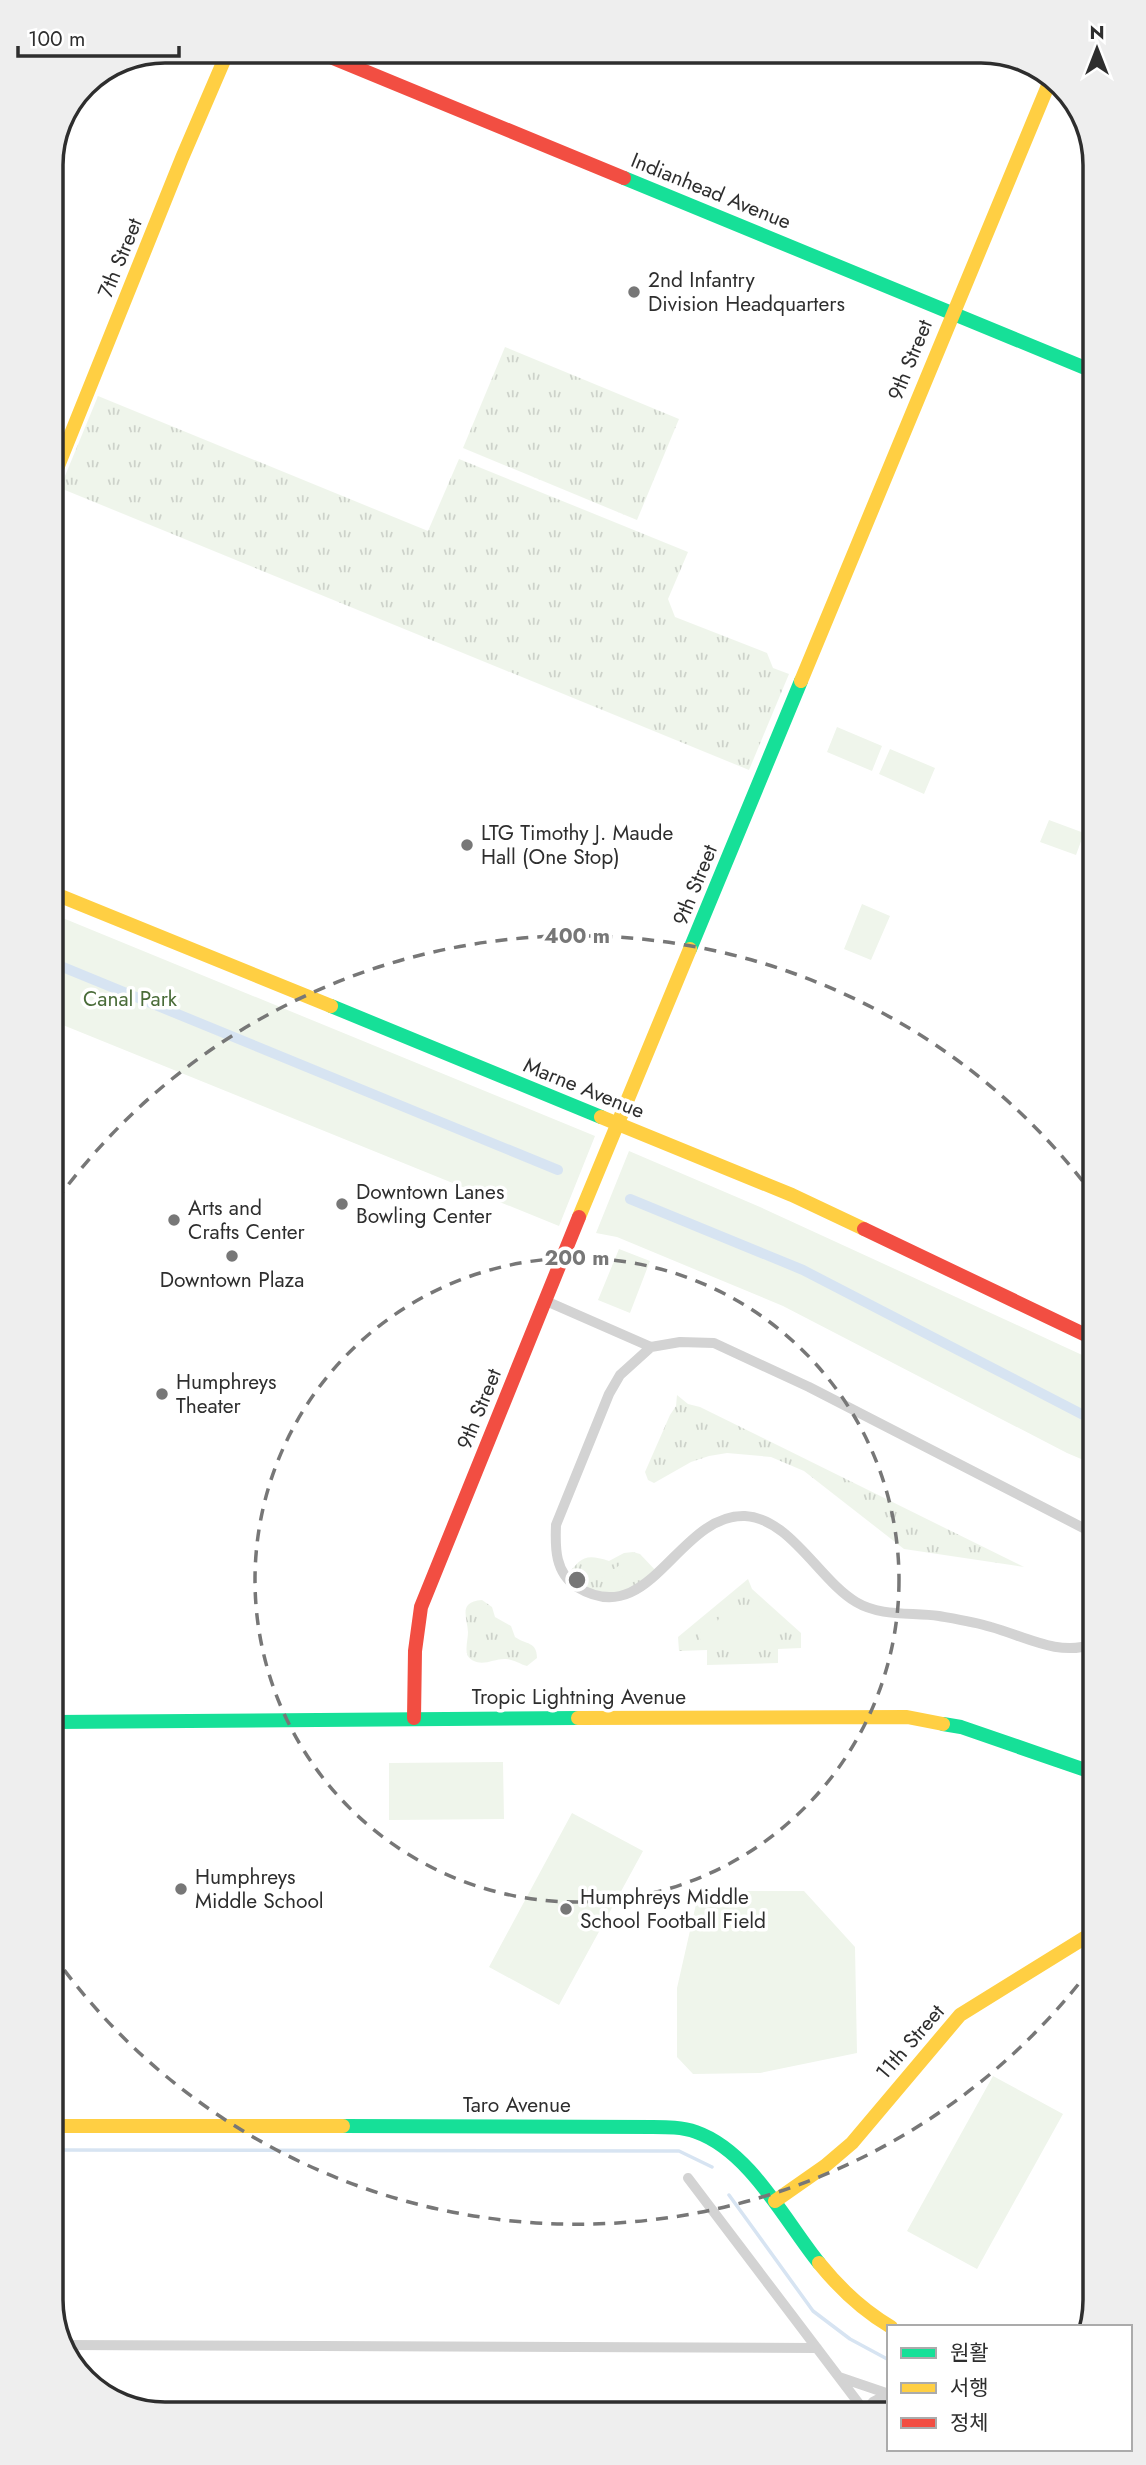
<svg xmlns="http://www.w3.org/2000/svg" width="1146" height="2465" viewBox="0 0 1146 2465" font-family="Jost,'Noto Sans KR',sans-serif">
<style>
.grass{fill:url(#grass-tufts)}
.green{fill:#eff5eb}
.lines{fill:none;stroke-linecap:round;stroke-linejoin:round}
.stream{stroke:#d7e4f2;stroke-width:3.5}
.canal{stroke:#d7e4f2;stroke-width:10}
.street{stroke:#d3d3d3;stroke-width:10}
.fast{stroke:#16e098;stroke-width:14}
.slow{stroke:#ffcf43;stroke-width:14}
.jam{stroke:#f24e42;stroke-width:14}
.ring{fill:none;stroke:#777;stroke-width:3.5;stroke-dasharray:12 9}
.poi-dot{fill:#777;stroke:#fff;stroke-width:2.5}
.labels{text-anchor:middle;stroke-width:7;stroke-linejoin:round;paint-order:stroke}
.street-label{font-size:21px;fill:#2e2e2e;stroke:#fff}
.poi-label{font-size:21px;fill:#2e2e2e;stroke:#fff;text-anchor:start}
.park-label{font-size:21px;fill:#4a6c39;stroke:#fff}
.rim{fill:none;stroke:#2e2e2e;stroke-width:3.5}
.centre{fill:#777;stroke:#fff;stroke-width:3.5}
.ring-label{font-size:21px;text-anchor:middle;font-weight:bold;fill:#777;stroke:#fff;stroke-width:7;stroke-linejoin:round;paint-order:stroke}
</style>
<defs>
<pattern id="grass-tufts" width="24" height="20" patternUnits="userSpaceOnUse" patternTransform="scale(1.75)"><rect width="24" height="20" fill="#eff5eb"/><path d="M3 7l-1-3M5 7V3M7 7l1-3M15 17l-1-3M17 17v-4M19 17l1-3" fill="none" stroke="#cdd2ca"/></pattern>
</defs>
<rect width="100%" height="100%" fill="#fff"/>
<path class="grass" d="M505,347L679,419L637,520L463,448Z
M98,396L428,531L459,459L688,552L668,599L675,617L767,653L773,668L789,674L749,770L60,488Z
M677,1395L688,1404L700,1407L1024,1567L904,1549L804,1471L771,1457L727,1453L709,1456L691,1462L654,1483L648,1480L645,1472L670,1415L676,1406Z
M633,1552L640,1554L658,1573L640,1587L603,1597L566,1577C581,1558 584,1553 609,1561L624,1553Z
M748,1579L752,1589L801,1633V1648L778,1649V1663L707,1665V1650L679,1651L678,1637Z
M482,1600L492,1607L495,1617L511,1626L515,1637C526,1645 537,1641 537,1658L527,1666C520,1664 513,1659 506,1659C496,1658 484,1666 474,1661C462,1656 468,1642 468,1632C467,1616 458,1602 482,1600Z"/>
<path class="green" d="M837,727L882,746L872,771L827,752Z
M890,749L935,768L924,794L879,774Z
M1049,820L1084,833L1076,855L1040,842Z
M862,904L890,916L871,960L844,949Z
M53,914L595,1136L559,1226L53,1021Z
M629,1151L760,1207L1093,1360V1464L1067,1453L783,1306L617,1237L596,1233Z
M619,1249L650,1261L630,1313L598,1300Z
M594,1561L604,1568L614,1569L626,1561L634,1565V1570L630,1579L611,1572L606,1576L595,1580L587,1576L585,1570L590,1562Z
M735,1607L748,1608L759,1617L765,1612H772L776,1620L772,1627L764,1628C763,1643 754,1651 740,1655L723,1650L715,1641L701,1640L699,1636C702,1626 707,1626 716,1626C720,1614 723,1610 735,1607Z
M503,1762L504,1819L389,1820V1763Z
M572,1813L643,1851L559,2005L489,1967Z
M699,1891H804L855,1947L857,2053L760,2073L693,2074L677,2057V1988Z
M993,2076L1063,2114L977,2269L907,2231Z"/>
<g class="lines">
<path class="stream" d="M56,2150L679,2151L712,2167
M729,2195L813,2311L850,2339L889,2360"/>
<path class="canal" d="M53,963L558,1170
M630,1199L803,1270L1093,1420"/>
<path class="street" d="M546,1301L651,1347
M1093,1533L809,1387L714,1343L680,1342L651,1347L620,1375L609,1394L556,1525C555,1548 555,1573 577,1587C651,1632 677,1514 745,1516C790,1518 820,1581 856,1602C881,1617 912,1612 939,1616C956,1619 975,1622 991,1627C1024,1636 1059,1657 1093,1644
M688,2178L863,2409
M63,2345L817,2348
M839,2377L889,2394
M867,2409L873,2402L888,2394"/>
<path class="fast" d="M624,178L1090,370
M690,949L801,681
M331,1006L601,1117
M55,1722L578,1718
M943,1724L961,1727L1094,1773
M343,2126L653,2127C667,2127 682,2127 696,2132C750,2151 785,2221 819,2263"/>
<path class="slow" d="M52,481L182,158L228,51
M801,681L1052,76
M53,893L331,1006
M601,1117L792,1195L864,1229
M579,1217L690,949
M578,1718L907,1717L943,1724
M56,2126H343
M775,2201L825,2166L852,2143L960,2015L1094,1932
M819,2263C840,2289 862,2310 891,2327"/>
<path class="jam" d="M316,51L624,178
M864,1229L1092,1338
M414,1718L415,1651L421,1607L579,1217"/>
</g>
<g class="ring">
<circle cx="577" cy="1580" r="322"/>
<path d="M1091 1968A644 644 0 0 1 56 1959M56 1201A644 644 0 0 1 1091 1192"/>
</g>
<g class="poi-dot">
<circle cx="634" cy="292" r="7"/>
<circle cx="467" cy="845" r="7"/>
<circle cx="342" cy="1204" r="7"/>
<circle cx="174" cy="1220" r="7"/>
<circle cx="232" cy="1256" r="7"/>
<circle cx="162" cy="1394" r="7"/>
<circle cx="181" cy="1889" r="7"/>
<circle cx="566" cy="1909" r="7"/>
</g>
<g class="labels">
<g class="street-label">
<text transform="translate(711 191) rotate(22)" y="7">Indianhead Avenue</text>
<text transform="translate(120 258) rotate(-68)" y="7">7th Street</text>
<text transform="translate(910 360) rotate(-68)" y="7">9th Street</text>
<text transform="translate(695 885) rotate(-68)" y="7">9th Street</text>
<text transform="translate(584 1088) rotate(22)" y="7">Marne Avenue</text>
<text transform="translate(479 1409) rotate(-68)" y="7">9th Street</text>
<text x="579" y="1704">Tropic Lightning Avenue</text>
<text transform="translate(910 2042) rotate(-49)" y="7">11th Street</text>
<text x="517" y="2112">Taro Avenue</text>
</g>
<g class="poi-label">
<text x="648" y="287">2nd Infantry<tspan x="648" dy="24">Division Headquarters</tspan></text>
<text x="481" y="840">LTG Timothy J. Maude<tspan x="481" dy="24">Hall (One Stop)</tspan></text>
<text x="356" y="1199">Downtown Lanes<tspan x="356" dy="24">Bowling Center</tspan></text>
<text x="188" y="1215">Arts and<tspan x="188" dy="24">Crafts Center</tspan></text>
<text x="232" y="1287" text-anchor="middle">Downtown Plaza</text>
<text x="176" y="1389">Humphreys<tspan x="176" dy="24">Theater</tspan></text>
<text x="195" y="1884">Humphreys<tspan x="195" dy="24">Middle School</tspan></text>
<text x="580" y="1904">Humphreys Middle<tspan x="580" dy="24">School Football Field</tspan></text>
</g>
<g class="park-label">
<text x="130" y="1006">Canal Park</text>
</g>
</g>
<path d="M0 0H1146V2465H0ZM165 63H981A102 102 0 0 1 1083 165V2300A102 102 0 0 1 981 2402H165A102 102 0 0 1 63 2300V165A102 102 0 0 1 165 63Z" fill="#eee" fill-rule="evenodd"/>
<path class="rim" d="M165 63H981A102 102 0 0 1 1083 165V2300A102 102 0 0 1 981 2402H165A102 102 0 0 1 63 2300V165A102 102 0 0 1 165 63Z"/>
<circle cx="577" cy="1580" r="10" class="centre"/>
<g class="ring-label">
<text x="577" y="943">400 m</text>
<text x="577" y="1265">200 m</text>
</g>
<rect x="887" y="2325" width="245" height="126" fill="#ffffff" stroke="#ababab" stroke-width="2"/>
<rect x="901" y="2348" width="35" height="10" fill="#16e098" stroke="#ababab" stroke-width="2"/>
<text x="950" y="2360" font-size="21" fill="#2e2e2e">원활</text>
<rect x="901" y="2383" width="35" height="10" fill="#ffcf43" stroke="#ababab" stroke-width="2"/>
<text x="950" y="2395" font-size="21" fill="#2e2e2e">서행</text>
<rect x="901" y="2418" width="35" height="10" fill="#f24e42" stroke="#ababab" stroke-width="2"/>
<text x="950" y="2430" font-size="21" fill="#2e2e2e">정체</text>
<g transform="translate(1097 49)" stroke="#ffffff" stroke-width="5" paint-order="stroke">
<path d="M0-5L12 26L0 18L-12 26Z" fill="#2e2e2e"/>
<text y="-10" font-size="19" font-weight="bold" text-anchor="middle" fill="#2e2e2e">N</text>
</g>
<path d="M18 46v10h161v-10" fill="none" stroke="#2e2e2e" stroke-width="3.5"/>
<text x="28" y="46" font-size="21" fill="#2e2e2e" stroke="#ffffff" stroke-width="5" paint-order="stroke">100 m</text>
</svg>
